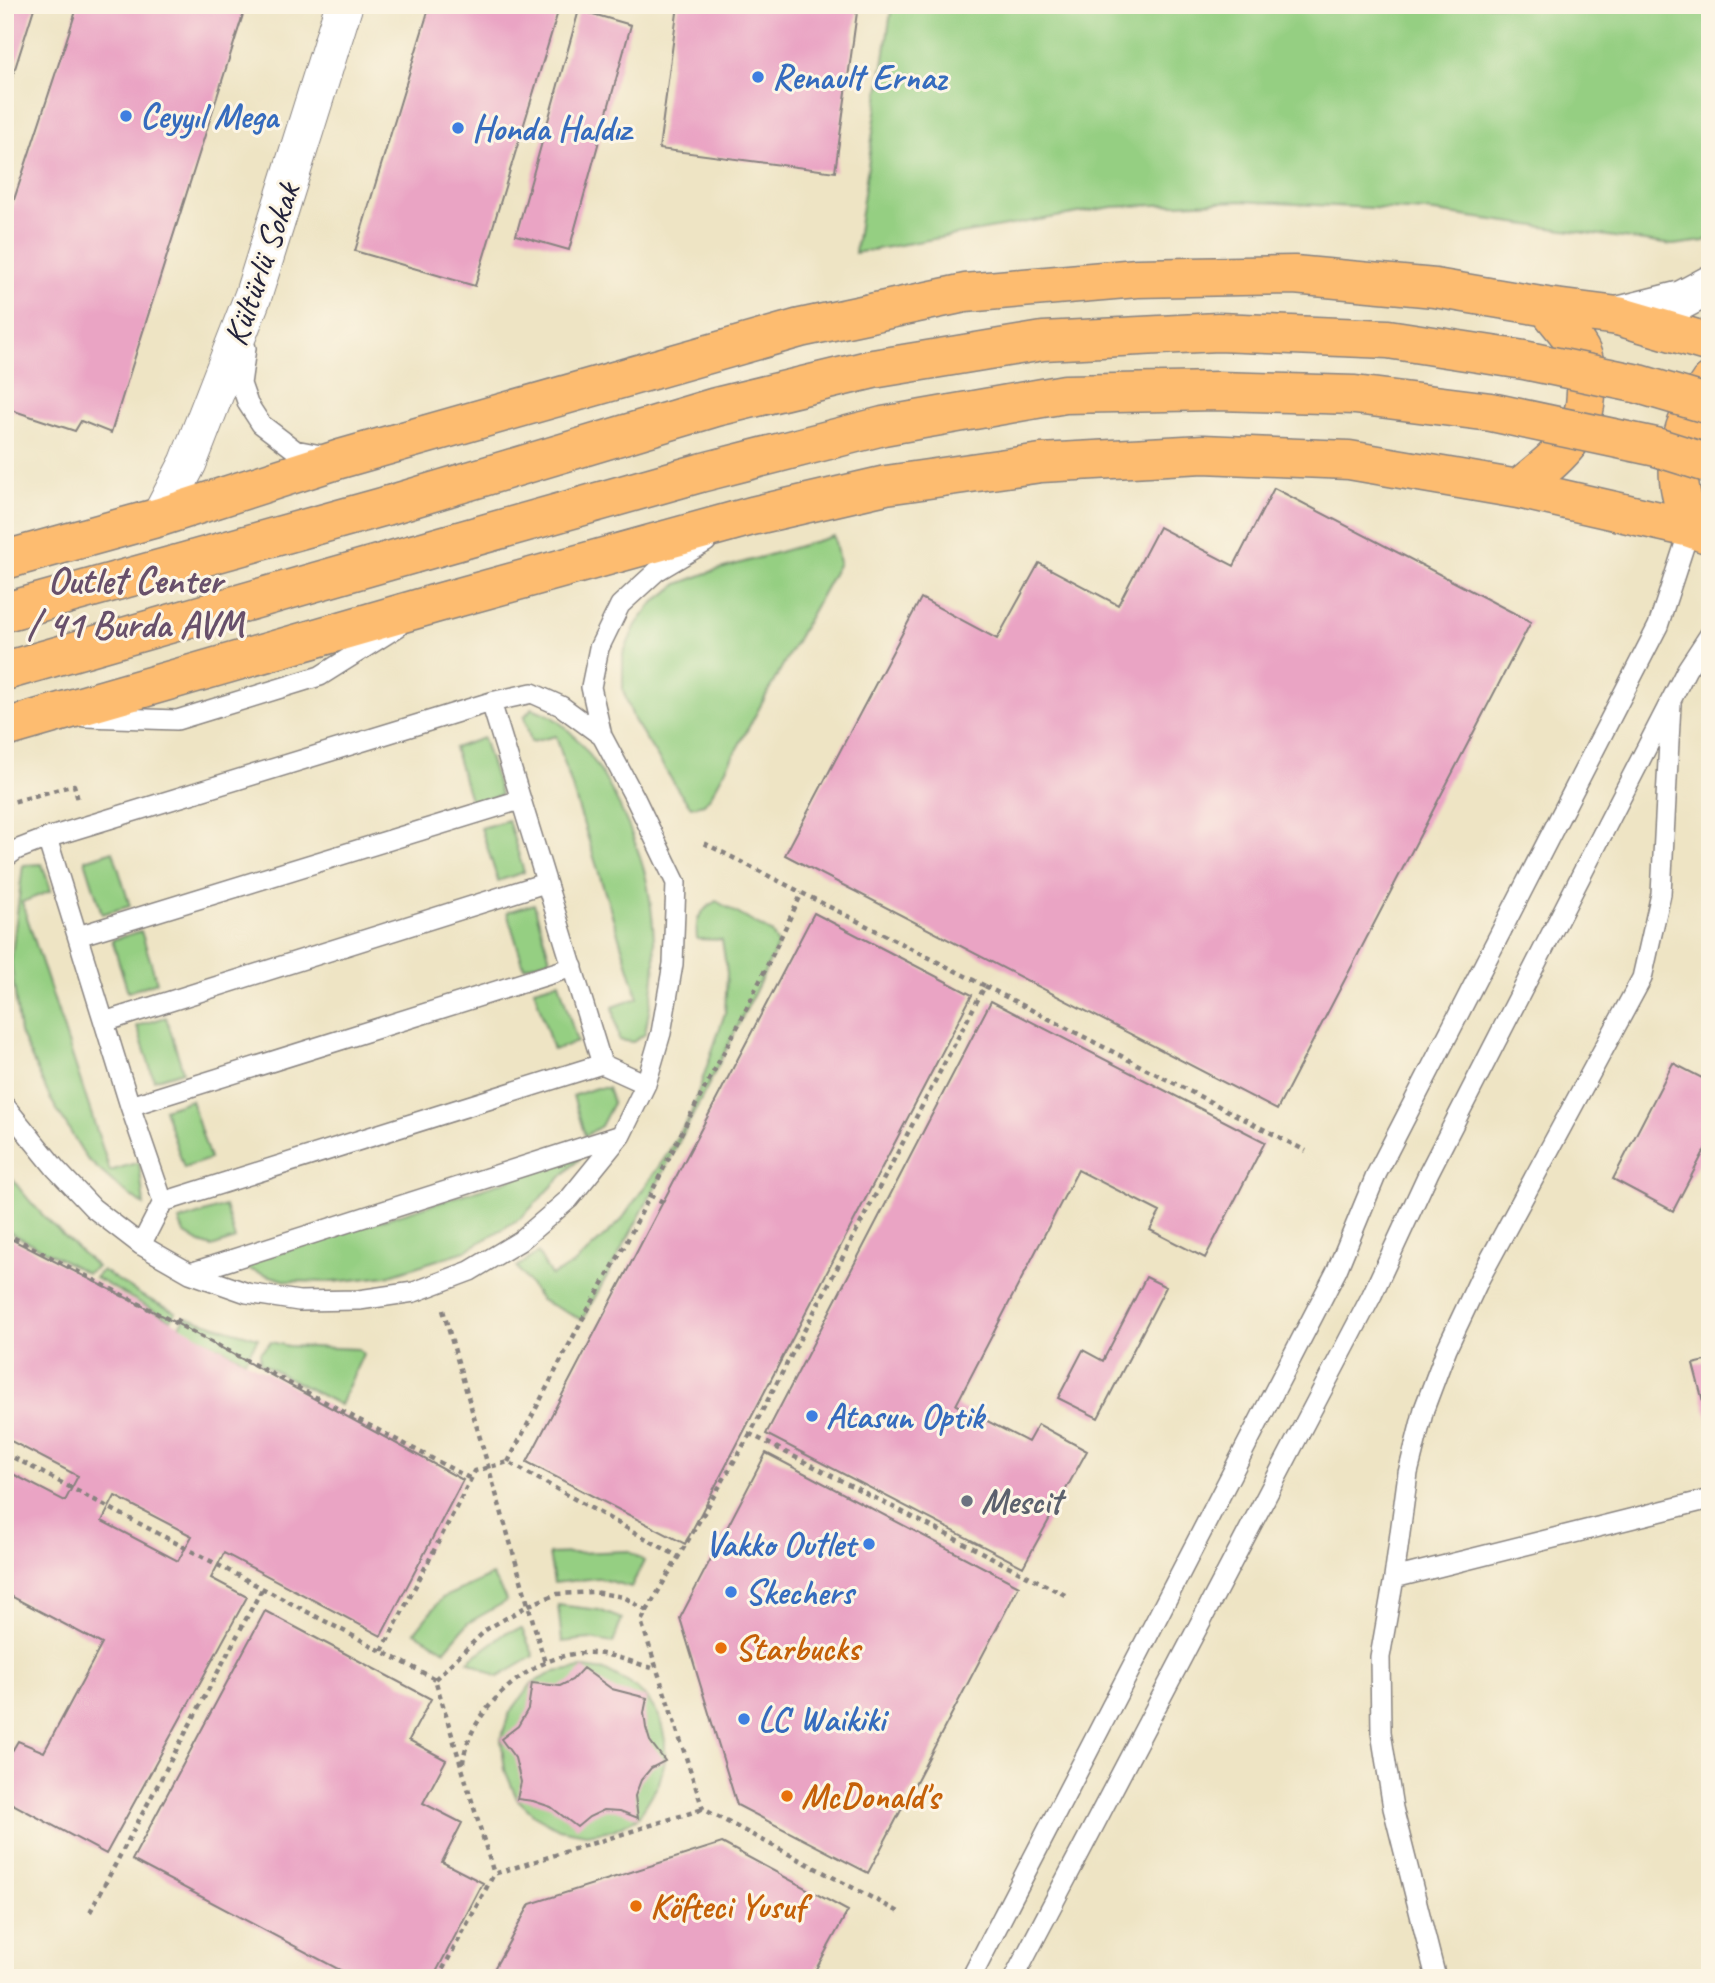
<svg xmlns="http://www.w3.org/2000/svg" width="1715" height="1983" viewBox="0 0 1715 1983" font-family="Caveat,sans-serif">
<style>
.green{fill:#95cf82;stroke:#5c785e;stroke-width:2}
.building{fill:#eaa4c4;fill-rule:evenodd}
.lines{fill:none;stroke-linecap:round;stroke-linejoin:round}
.service-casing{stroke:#888380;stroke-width:22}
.minor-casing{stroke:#888380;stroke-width:39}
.tertiary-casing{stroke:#888380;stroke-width:41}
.primary-casing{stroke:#888380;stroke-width:41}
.path{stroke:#888380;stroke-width:4.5;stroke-dasharray:5 5;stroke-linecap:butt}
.service{stroke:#fff;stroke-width:19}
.minor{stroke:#fff;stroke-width:37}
.tertiary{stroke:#fff;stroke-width:38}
.primary{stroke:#fdbc70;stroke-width:38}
.primary-bridge-casing{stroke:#888380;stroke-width:41;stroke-linecap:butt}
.primary-bridge{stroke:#fdbc70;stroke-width:38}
.shop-dot{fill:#3f7fe0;stroke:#fcf5e5;stroke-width:2.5}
.worship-dot{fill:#6b7280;stroke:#fcf5e5;stroke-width:2.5}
.food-dot{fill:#e8710a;stroke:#fcf5e5;stroke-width:2.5}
.labels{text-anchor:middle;stroke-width:6;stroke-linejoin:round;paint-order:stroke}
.shop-label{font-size:35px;font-weight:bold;fill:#366cbe;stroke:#fcf5e5;text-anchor:start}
.street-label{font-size:35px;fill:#22223b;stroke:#fcf5e5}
.worship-label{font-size:35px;font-weight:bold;fill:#5b616d;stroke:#fcf5e5;text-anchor:start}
.food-label{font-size:35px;font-weight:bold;fill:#c56008;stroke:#fcf5e5;text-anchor:start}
.quarter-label{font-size:38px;font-weight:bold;fill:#68506b;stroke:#fcf5e5}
</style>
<rect width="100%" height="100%" fill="#fcf5e5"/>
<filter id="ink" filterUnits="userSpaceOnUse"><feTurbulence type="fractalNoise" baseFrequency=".0143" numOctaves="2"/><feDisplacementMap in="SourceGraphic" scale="14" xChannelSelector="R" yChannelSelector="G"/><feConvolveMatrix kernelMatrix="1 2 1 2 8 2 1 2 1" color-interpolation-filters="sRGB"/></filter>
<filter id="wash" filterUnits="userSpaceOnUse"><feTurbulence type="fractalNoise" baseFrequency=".00686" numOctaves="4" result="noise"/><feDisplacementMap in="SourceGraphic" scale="28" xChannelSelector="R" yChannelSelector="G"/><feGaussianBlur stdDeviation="1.57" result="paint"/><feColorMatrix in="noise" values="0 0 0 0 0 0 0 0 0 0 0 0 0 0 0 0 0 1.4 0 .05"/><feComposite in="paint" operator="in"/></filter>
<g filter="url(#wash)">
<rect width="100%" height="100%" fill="#eee4c4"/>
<path class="green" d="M892,5H1710V238L1704,241L1673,245L1427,211L1240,201L1112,207L855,253Z
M834,536L839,563L712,794L704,804L691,807L680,793L634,720L623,690V654L636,625L652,604L678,584L710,572Z
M532,708C538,711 546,713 552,717C595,745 630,821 644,870C652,899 654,930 655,960C655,984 649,1010 645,1034L633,1042L619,1040L613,1007L638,998L556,736L531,742L524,717Z
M483,738L501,795L471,803L454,748Z
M508,820L524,872L498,881L481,828Z
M113,851L130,906L102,914L85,860Z
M42,864L51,891L22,902L110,1171L139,1162L144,1205L122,1190L87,1159L50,1098L20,1033L11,962L23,865Z
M716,901L772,933L778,945C716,1072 652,1198 582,1320L541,1300L517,1267L538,1253L551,1276L574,1264L620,1222L664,1159L690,1116L725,1013L727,973L722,940L697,939C695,918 699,912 716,901Z
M534,904L550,959L524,967L507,912Z
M141,931L157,982L128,992L112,940Z
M559,982L577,1042L553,1050L534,989Z
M166,1017L183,1071L154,1080L137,1026Z
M596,1088H608L613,1103L601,1126L585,1136L573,1096Z
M191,1100L210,1159L184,1168L164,1109Z
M581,1157L521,1218L465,1251L387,1276L333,1282L287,1281L237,1266Z
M5,1168C29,1206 64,1236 97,1267L87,1273L5,1230Z
M225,1206L235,1239L212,1247L200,1243L184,1233L179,1221Z
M102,1270L144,1297L176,1312L171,1320L95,1278Z
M186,1317L258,1338L245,1360L179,1327Z
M271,1342L288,1346L359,1349L363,1354L340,1405L260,1363V1352Z
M628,1551L644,1561L631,1587L598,1578L554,1583L549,1554Z
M492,1575L507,1601L468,1623L445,1650L415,1632L442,1598Z
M558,1605L599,1610L622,1619L613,1643L589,1639L562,1642Z
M522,1629L534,1656L498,1677L468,1661L507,1632Z
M583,1668L606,1671L629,1683L647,1698L660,1718L665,1740V1761L659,1783L638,1818L613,1830L586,1834L559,1829L534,1815L517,1799L505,1770L501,1739L509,1714L532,1683L554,1672Z"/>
<g id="blocks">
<path class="building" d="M5,5H35L6,97H5Z
M78,5H246L111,433L81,421L75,431L5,408V227Z
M430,5H560L475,286L355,251Z
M678,5H858L835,172L659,149Z
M579,10L631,25L569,250L516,235Z
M1274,488L1531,622L1277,1110L785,855L921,598L997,639L1039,563L1118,605L1159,527L1234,566Z
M814,913L972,995L685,1544L527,1462Z
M991,1001L1265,1142L1205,1258L1150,1230L1160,1212L1078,1170L956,1405L1028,1442L1038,1424L1087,1451L1023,1567L766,1434Z
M1673,1063L1710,1082V1140L1673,1211L1613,1179Z
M5,1236L176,1323L463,1480L381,1636L224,1553L211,1578L247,1597L106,1854L5,1800V1763L18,1741L44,1752L102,1644L5,1593V1470L65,1501L78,1476L5,1438ZM115,1496L192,1536L178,1561L102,1521Z
M1146,1277L1166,1287L1098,1418L1058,1398L1083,1350L1103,1361Z
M1710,1360V1424H1709L1693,1364Z
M766,1453L1019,1586L868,1873L737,1805L680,1618Z
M265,1611L431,1699L409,1740L446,1760L423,1803L462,1823L442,1862L483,1883L433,1978H355L132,1860Z
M583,1668L612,1689L647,1698L644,1713L646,1728L650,1741L665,1761L651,1768L641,1780L635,1796L638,1818L620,1811L604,1810L589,1817L577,1827L551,1807L533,1801L517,1799L521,1782L515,1758L501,1739L518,1726L528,1709L532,1683L560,1686L572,1680Z
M722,1843L848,1911L811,1978H489L530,1904Z"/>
</g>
</g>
<g filter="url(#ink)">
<use href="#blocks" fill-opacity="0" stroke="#888380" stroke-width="2"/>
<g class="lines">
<g class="service-casing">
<path id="service" d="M246,348L241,384L248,404L261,424L295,450L326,456
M491,702L602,1064L646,1084
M85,717L177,720L320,676L398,627
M47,838L130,1106L163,1202L141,1245
M5,858L16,850L47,838L491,702L532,693L561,706L602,736
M78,936L520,800
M104,1022L545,883
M5,1106L56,1169L93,1208L141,1245L190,1273L247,1293L299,1301L359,1300L414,1292L470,1271L520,1241L569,1199L621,1135L646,1084L661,1033L673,964L676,883L636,800L602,736L591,687L599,648L620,605L657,571L706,542
M130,1106L573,967
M163,1202L602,1064
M190,1273L621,1135
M1394,1578L1710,1499
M971,1978L1337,1270L1377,1173L1658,626L1690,528
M1014,1978L1372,1295L1429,1172L1687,669L1710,634
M1436,1978L1393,1808L1381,1732L1380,1657L1394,1578L1408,1473L1424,1409L1447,1348L1480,1278L1642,978L1661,894L1671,704"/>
</g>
<g class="minor-casing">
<path id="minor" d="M160,517L188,463L253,296L344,5"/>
</g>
<g class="tertiary-casing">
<path id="tertiary" d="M1618,316L1682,300L1710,285"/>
</g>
<g class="primary-casing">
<path id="primary" d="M1518,489C1554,459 1588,438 1586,387C1586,375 1586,360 1580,350C1571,335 1558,321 1547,307
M1690,528C1686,512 1680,495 1679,480C1676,441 1688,413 1710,382
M5,560L160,517L340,459L800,328L965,293L1137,278L1294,275L1435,288L1547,307L1618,316L1710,343
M5,612L386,506
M5,671L413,554
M5,728L434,604L752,516L886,485L1041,463L1203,454L1349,460L1518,489L1690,528L1710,535"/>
</g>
<path class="path" d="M5,804L74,785L78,800
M704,843L985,986L750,1434L1067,1596
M985,986L1306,1151
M650,1195L663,1202
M5,1233L471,1479
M443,1310L545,1663
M176,1323L181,1315
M750,1434L641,1621L703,1809L899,1912
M5,1453L435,1679L494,1874
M508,1462L582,1320L625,1245L690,1116L741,1020L802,893
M382,1651L475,1471L508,1462L679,1557
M435,1679L487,1629L529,1605L557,1594L593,1592L624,1597L647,1611
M463,1763C468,1711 530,1656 582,1653C607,1651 633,1663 656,1669
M90,1912L262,1589
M438,1978L494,1874L703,1809"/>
<use href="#service" class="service"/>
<use href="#minor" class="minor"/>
<use href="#tertiary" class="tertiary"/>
<use href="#primary" class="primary"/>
<g class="primary-bridge-casing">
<path id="primary-bridge" d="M386,506L716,407L873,369L1043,341L1218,332L1388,339L1524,360L1639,384L1710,405
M413,554L700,473L883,426L1065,394L1217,391L1355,395L1491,412L1656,447L1710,464"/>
</g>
<use href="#primary-bridge" class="primary-bridge"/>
</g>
</g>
<g class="shop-dot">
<circle cx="758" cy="77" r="7"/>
<circle cx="126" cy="116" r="7"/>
<circle cx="458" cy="128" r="7"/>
<circle cx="812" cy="1416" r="7"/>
<circle cx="869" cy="1544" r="7"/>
<circle cx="731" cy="1592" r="7"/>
<circle cx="744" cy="1719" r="7"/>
</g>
<circle class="worship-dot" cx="967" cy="1501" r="7"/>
<g class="food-dot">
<circle cx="721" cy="1648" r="7"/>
<circle cx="787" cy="1796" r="7"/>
<circle cx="636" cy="1906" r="7"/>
</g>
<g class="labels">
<g class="shop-label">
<text x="772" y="89">Renault Ernaz</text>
<text x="140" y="128">Ceyyıl Mega</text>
<text x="472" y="140">Honda Haldız</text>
<text x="826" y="1428">Atasun Optik</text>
<text x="855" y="1556" text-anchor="end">Vakko Outlet</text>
<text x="745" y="1604">Skechers</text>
<text x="758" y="1731">LC Waikiki</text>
</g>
<g class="street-label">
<text transform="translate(261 264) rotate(-71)" y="12">Kültürlü Sokak</text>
</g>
<g class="worship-label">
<text x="981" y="1513">Mescit</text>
</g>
<g class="food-label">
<text x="735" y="1660">Starbucks</text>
<text x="801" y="1808">McDonald's</text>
<text x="650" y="1918">Köfteci Yusuf</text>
</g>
<g class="quarter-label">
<text x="135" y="593">Outlet Center<tspan x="135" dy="44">/ 41 Burda AVM</tspan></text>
</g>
</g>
<rect width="1715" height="1983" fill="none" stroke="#fcf5e5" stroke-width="28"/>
</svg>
